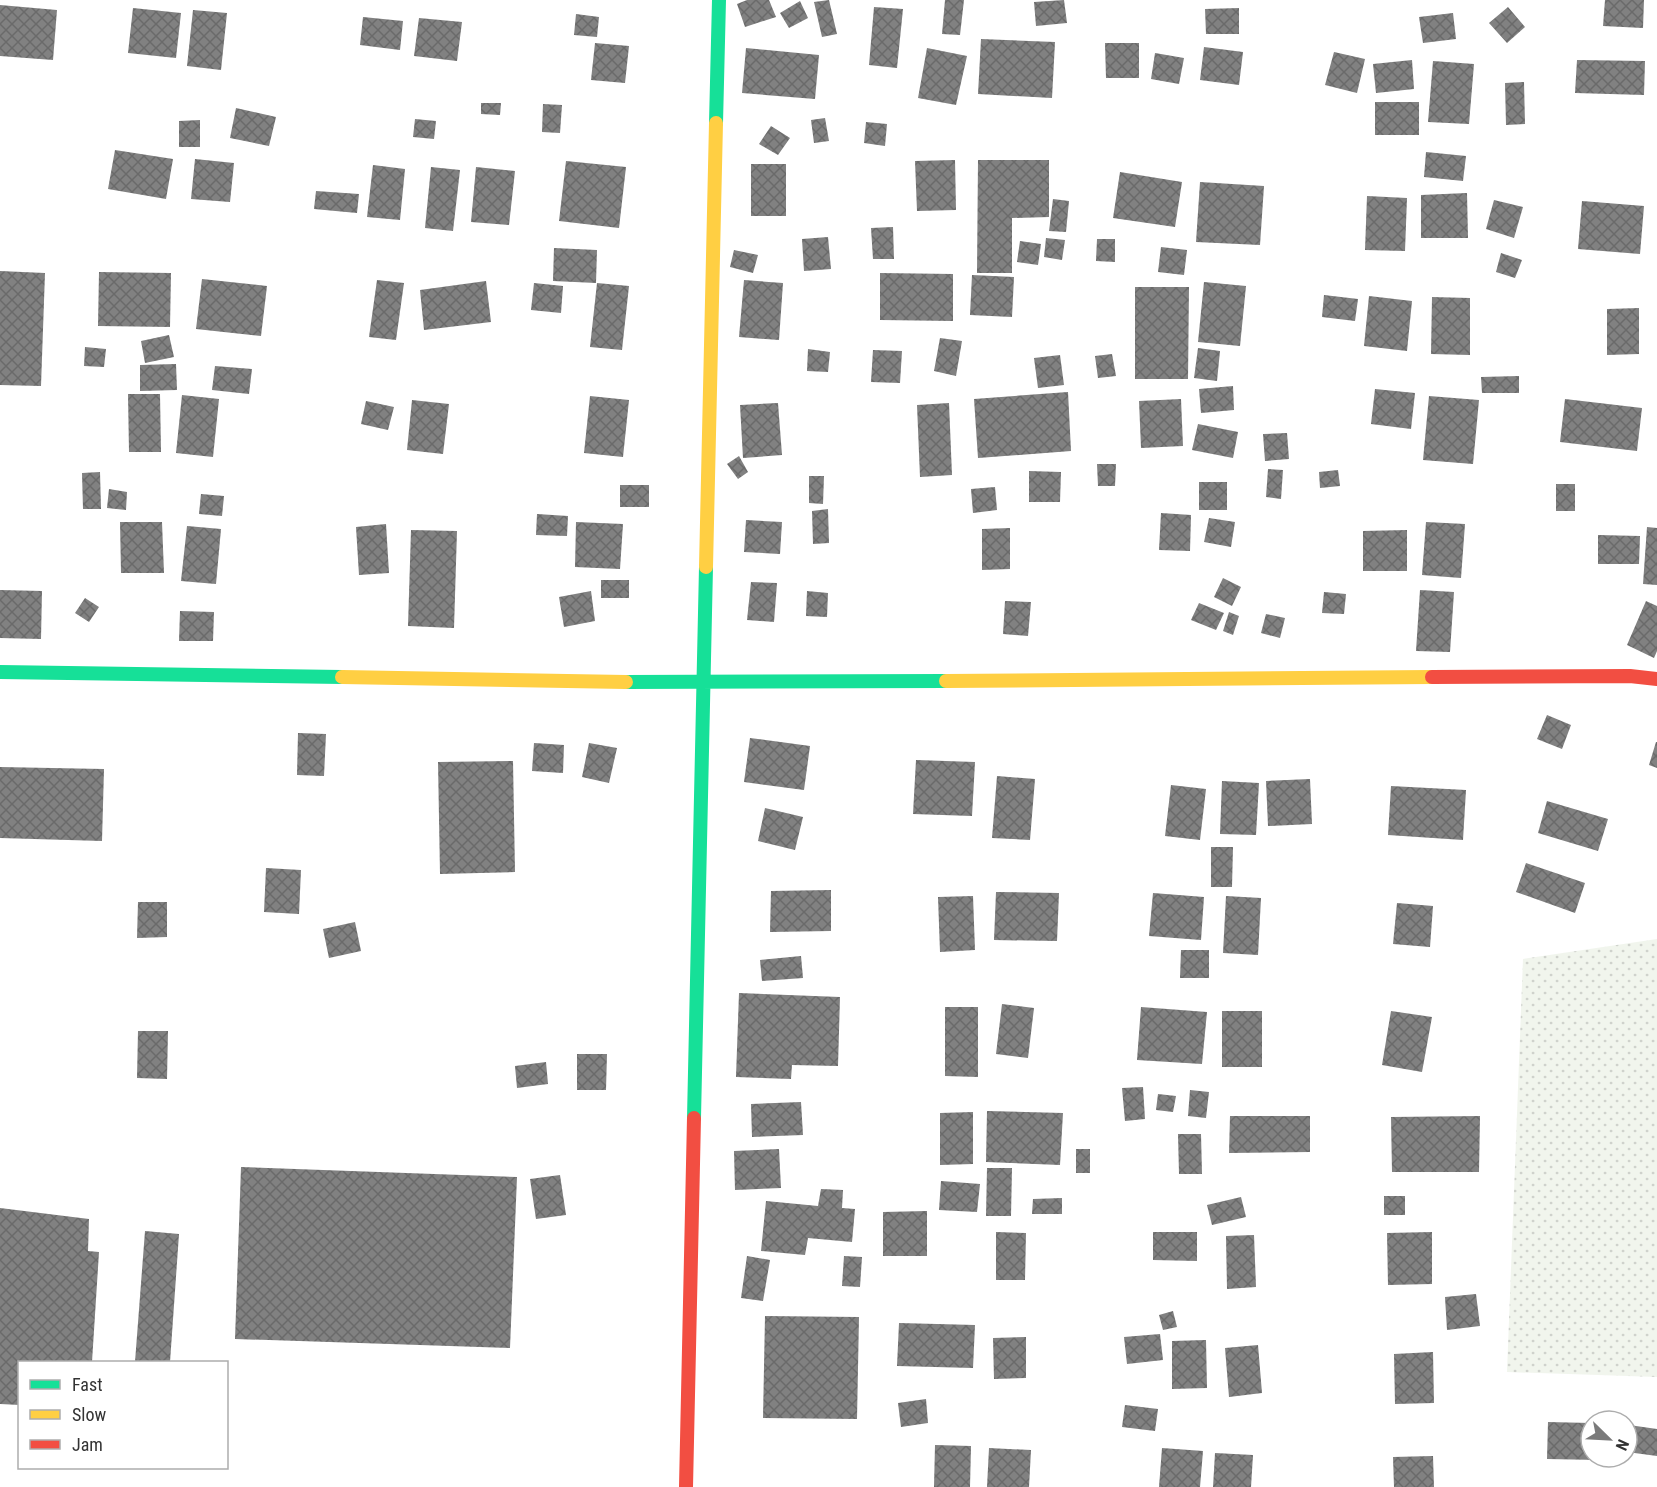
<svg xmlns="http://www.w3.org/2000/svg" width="1657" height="1487" viewBox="0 0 1657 1487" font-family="'Roboto Condensed',sans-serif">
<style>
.grass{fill:url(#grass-dots)}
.building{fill:url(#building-cross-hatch)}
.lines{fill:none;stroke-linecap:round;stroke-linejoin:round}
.fast{stroke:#16e098;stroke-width:14}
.slow{stroke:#ffcf43;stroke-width:14}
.jam{stroke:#f24e42;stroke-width:14}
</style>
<defs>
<pattern id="grass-dots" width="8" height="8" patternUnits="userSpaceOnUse" patternTransform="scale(1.5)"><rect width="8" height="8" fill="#f1f5ed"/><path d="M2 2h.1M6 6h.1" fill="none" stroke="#cfd2cc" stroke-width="1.8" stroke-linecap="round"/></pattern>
<pattern id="building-cross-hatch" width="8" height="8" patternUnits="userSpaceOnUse" patternTransform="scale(1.5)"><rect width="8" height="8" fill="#818181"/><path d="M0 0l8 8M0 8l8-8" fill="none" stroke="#6a6a6a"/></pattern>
</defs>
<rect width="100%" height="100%" fill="#fff"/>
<path class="grass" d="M1657,939V1377L1507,1372L1523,959Z"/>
<path class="building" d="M747,0H769L776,17L745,27L737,4Z
M829,0L837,34L822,37L814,2Z
M945,0H964L960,35L942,34Z
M1064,0L1067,23L1036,26L1034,2Z
M1605,0H1644L1643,28L1603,26Z
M800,1L808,18L789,28L780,13Z
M0,5L57,10L53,60L0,56Z
M874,7L903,9L897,68L869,65Z
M1508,7L1525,27L1507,43L1489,23Z
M133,8L181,13L176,58L128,53Z
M1239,8V34H1206L1205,9Z
M193,10L227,13L221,70L187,66Z
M1453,13L1456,39L1423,43L1419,17Z
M576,14L599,17L597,37L574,35Z
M363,17L403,21L400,50L360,45Z
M419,18L462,22L457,61L414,56Z
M981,39L1055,42L1052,98L978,94Z
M595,43L629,46L625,83L591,80Z
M1105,43H1139V78H1106Z
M1204,47L1243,52L1239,85L1200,80Z
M746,48L819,55L815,99L742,93Z
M927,48L967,56L956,105L918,98Z
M1334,52L1365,59L1357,93L1325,85Z
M1155,53L1184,58L1179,84L1151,79Z
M1412,60L1414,89L1376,93L1373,64Z
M1577,60L1645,61L1644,95L1575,93Z
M1433,61L1474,64L1469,124L1428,122Z
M1524,82L1525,124L1506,125L1505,83Z
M1375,102H1419V135H1375Z
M481,103H501L500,115L481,114Z
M543,104L562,105L560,133L542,132Z
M236,108L276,117L269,146L230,138Z
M825,118L829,141L814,143L811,120Z
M415,119L436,121L434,139L413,137Z
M200,120V147H179V121Z
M866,122L887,124L885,146L864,143Z
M771,126L790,138L778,155L759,144Z
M115,150L173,159L166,199L108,189Z
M1426,152L1466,156L1463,181L1424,177Z
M195,159L234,163L230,202L191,199Z
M955,160L956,210L917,211L915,161Z
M978,160H1049V217L1012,218V273H977Z
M566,161L626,167L619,228L559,221Z
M751,164H786V216H751Z
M373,165L405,169L400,220L367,217Z
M431,167L460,170L453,231L425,228Z
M476,167L515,171L509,225L471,222Z
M1120,172L1182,182L1175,227L1113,218Z
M1200,182L1264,186L1260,245L1196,242Z
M316,191L359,194L357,213L314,209Z
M1467,193L1468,238H1421V195Z
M1367,196L1407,198L1405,251L1365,250Z
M1053,199L1069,201L1066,232L1049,231Z
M1494,200L1523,207L1514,238L1486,229Z
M1582,201L1644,206L1640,254L1578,249Z
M893,227L894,259H873L871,228Z
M828,237L831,269L804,271L802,239Z
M1046,238L1065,240L1062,260L1044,257Z
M1097,239H1115V262L1096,261Z
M1020,241L1041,244L1038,265L1017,262Z
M1161,247L1187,250L1184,275L1158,272Z
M554,248L597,250L596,283L553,281Z
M734,250L758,255L753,273L730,267Z
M1501,253L1522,260L1515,278L1496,272Z
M0,271L45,273L41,386L0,385Z
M99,272L171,273L170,327L98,326Z
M880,273L953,274V321L880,320Z
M972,275L1014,277L1012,317L970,315Z
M202,279L267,286L261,336L196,329Z
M377,280L404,283L396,340L369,337Z
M744,280L783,283L779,340L739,337Z
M486,281L491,322L424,330L420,290Z
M1204,282L1246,286L1240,346L1198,342Z
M534,283L563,286L561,313L531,310Z
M597,283L629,286L622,350L590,347Z
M1135,287H1189L1188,379H1135Z
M1324,295L1358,299L1355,321L1322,317Z
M1369,296L1412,301L1407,351L1364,346Z
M1432,297L1470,298V355L1431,354Z
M1639,308V354L1607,355V309Z
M169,335L174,357L145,363L141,341Z
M940,338L962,341L956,376L934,371Z
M85,347L106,349L104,367L84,366Z
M1198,348L1220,351L1217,381L1194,378Z
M808,349L830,352L828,372L807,371Z
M873,350L902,351L900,383L871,382Z
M1112,354L1116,376L1098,378L1095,356Z
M1060,355L1064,385L1038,388L1034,358Z
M176,364L177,390L140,391V365Z
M215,366L252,369L249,394L212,390Z
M1519,376V393H1482L1481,377Z
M1233,386L1234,410L1201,413L1199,389Z
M1375,389L1415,393L1411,429L1371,424Z
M1068,392L1071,451L978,458L974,399Z
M128,394H160L161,452H129Z
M182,395L219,399L213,457L176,453Z
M590,396L629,400L623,457L584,453Z
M1429,396L1479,400L1473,464L1423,460Z
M1181,399L1183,446L1141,448L1139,401Z
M1565,399L1642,408L1637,451L1560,442Z
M412,400L449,404L443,454L407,450Z
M366,401L394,407L388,430L361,424Z
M778,403L782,455L743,458L740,405Z
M949,403L952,475L920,477L917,405Z
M1198,424L1238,432L1233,458L1192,450Z
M1287,433L1289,459L1265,461L1263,434Z
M739,456L748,472L738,479L727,464Z
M1097,464H1116L1115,486H1098Z
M1268,469L1283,470L1281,499L1266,497Z
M1338,470L1340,486L1320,488L1319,472Z
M1029,471L1061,472L1060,502H1029Z
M100,472L101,509H83L82,473Z
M809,476H824L823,504L809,503Z
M1199,482H1227V510H1199Z
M1556,484H1575V511H1556Z
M620,485H649V507H620Z
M995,487L997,510L973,513L971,489Z
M109,489L127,492L126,510L107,508Z
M201,494L224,496L222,516L199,514Z
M828,509L829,543L813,544L812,511Z
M1161,513L1191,515L1190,551L1159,550Z
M537,514L568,516L567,536L536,535Z
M1209,518L1235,522L1231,547L1204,542Z
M746,520L782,522L780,554L744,552Z
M120,522H162L164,573H121Z
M576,522L623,524L620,569L575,567Z
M1426,522L1465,524L1461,578L1422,575Z
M386,524L389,573L359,575L356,527Z
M187,526L221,529L216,584L181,581Z
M1647,527L1657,528V585L1643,584Z
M1010,528V569L982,570V529Z
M411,530L457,531L454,628L408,626Z
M1407,530V571H1363V531Z
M1598,535L1640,536L1639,564H1598Z
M1223,578L1241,587L1232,606L1214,597Z
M601,580H629V598H601Z
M751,582L777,583L774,622L747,620Z
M0,590L42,591L41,639L0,638Z
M1420,590L1454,592L1450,652L1416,651Z
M591,591L595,621L564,627L559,597Z
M807,591L828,593L827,617L806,616Z
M1324,592L1346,594L1344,614L1322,613Z
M85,598L99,607L89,622L75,613Z
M1005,601L1031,602L1028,636L1003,634Z
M1646,601L1657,606V651L1654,658L1627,645Z
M1199,603L1224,613L1216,630L1191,620Z
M180,611L214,612L213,641H179Z
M1229,612L1239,616L1233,635L1223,631Z
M1266,614L1285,618L1280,638L1261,633Z
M1547,715L1571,725L1562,749L1537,739Z
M298,733L326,734L324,776L297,775Z
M750,738L810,746L804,790L744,782Z
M1656,742H1657V768L1649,765Z
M534,743L564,745L563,773L532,771Z
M589,743L617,748L609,783L582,777Z
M916,760L975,762L972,816L913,814Z
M513,761L515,872L440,874L438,762Z
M0,767L104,769L102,841L0,838Z
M997,776L1035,779L1030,840L992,838Z
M1310,779L1312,824L1268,826L1266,781Z
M1222,781L1259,783L1256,835L1220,834Z
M1171,785L1206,789L1200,840L1165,836Z
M1391,786L1466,790L1463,840L1388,835Z
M1547,801L1608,819L1598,851L1538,833Z
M765,808L803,817L795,850L758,841Z
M1211,847H1233L1232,887H1211Z
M1526,863L1585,883L1575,913L1516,892Z
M266,868L301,870L299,914L264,912Z
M831,890V931L770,932L771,891Z
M996,892L1059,893L1057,941L994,940Z
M1153,893L1204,897L1201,940L1149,936Z
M973,896L975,950L940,952L938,897Z
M1226,896L1261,898L1258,955L1223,953Z
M138,902H167V937L137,938Z
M1397,903L1433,906L1430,947L1393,944Z
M355,922L361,951L329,958L323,929Z
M1181,950H1209V978H1180Z
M801,956L803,978L762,981L760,960Z
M739,993L840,997L838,1066L792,1065L791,1079L736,1077Z
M1002,1004L1034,1008L1028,1058L996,1054Z
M945,1007H978V1077L945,1076Z
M1141,1007L1207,1012L1202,1064L1137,1060Z
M1222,1011H1262V1067H1222Z
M1391,1011L1432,1017L1422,1072L1382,1065Z
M138,1031H168L167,1079L137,1078Z
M577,1054H607L606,1090H577Z
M546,1062L548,1084L517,1088L515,1066Z
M1143,1087L1145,1119L1125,1121L1122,1088Z
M1190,1090L1209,1092L1206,1118L1188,1116Z
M1158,1094L1176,1096L1173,1112L1156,1110Z
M801,1102L803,1135L752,1137L751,1104Z
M987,1111L1063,1113L1060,1165L986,1162Z
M973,1112V1164L940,1165V1113Z
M1230,1116H1310V1152L1229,1153Z
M1480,1116L1479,1172H1392L1391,1117Z
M1178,1134H1201L1202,1174H1179Z
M779,1149L781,1188L735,1190L734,1151Z
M1076,1149H1090V1173H1076Z
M241,1167L517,1177L510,1348L235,1339Z
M987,1168H1012L1011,1216H986Z
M560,1175L566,1215L536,1219L530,1179Z
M941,1181L980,1184L977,1212L939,1210Z
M821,1189L843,1190L842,1208L855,1209L852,1242L808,1238L805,1255L761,1251L766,1201L818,1206Z
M1384,1196H1405V1215H1384Z
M1241,1197L1246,1217L1212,1225L1207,1205Z
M1062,1198V1214H1032L1033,1199Z
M0,1208L89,1219L88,1251L99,1252L92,1362H20V1405L0,1404Z
M927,1211V1256H883V1212Z
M145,1231L179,1234L170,1362H135Z
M996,1232L1026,1233L1025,1280H996Z
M1153,1232H1197V1261L1153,1260Z
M1432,1232V1284L1388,1285L1387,1233Z
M1254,1235L1256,1287L1227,1289L1226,1236Z
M747,1256L770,1260L763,1301L741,1298Z
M844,1256L862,1257L860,1287L842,1286Z
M1476,1294L1480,1326L1447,1330L1445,1297Z
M1173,1311L1177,1327L1163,1330L1159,1315Z
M765,1316L859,1317L857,1419L763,1418Z
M899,1323L975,1325L973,1368L897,1366Z
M1160,1334L1163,1360L1127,1364L1124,1337Z
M1026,1337V1378L994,1379L993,1338Z
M1206,1340L1207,1388L1172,1389V1341Z
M1258,1345L1262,1393L1229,1397L1225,1348Z
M1433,1352L1434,1403L1395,1404L1394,1354Z
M926,1399L928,1423L901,1427L898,1403Z
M1125,1405L1158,1409L1155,1431L1122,1427Z
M1548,1422L1591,1423V1457H1599V1460L1547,1459Z
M1629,1425L1657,1429V1456L1627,1452Z
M935,1445L971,1446L970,1487H934Z
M989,1448L1031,1450L1029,1487H987Z
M1162,1448L1203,1451L1200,1487H1159Z
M1215,1453L1253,1455L1251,1487H1213Z
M1433,1456L1434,1487H1394L1393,1457Z"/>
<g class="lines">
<path class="fast" d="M716,123L719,0
M0,672L342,677
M626,682L946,681
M694,1118L706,567"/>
<path class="slow" d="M706,567L716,123
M342,677L626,682
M946,681L1432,677"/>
<path class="jam" d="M1432,677L1630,676L1657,679
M686,1487L694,1118"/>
</g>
<rect x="18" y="1361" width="210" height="108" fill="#ffffff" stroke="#adadad" stroke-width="1.5"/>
<rect x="30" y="1380" width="30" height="9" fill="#16e098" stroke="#adadad" stroke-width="1.5"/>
<text x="72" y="1391" font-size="18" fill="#333333">Fast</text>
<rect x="30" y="1410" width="30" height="9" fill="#ffcf43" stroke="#adadad" stroke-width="1.5"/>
<text x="72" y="1421" font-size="18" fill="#333333">Slow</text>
<rect x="30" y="1440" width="30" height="9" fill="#f24e42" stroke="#adadad" stroke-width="1.5"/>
<text x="72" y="1451" font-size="18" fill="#333333">Jam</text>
<g transform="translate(1609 1439) rotate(114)"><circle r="28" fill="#ffffff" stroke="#adadad" stroke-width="1.5"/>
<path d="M0-4.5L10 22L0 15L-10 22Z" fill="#7a7a7a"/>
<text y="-9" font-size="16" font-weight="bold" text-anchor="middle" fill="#333333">N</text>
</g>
</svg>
